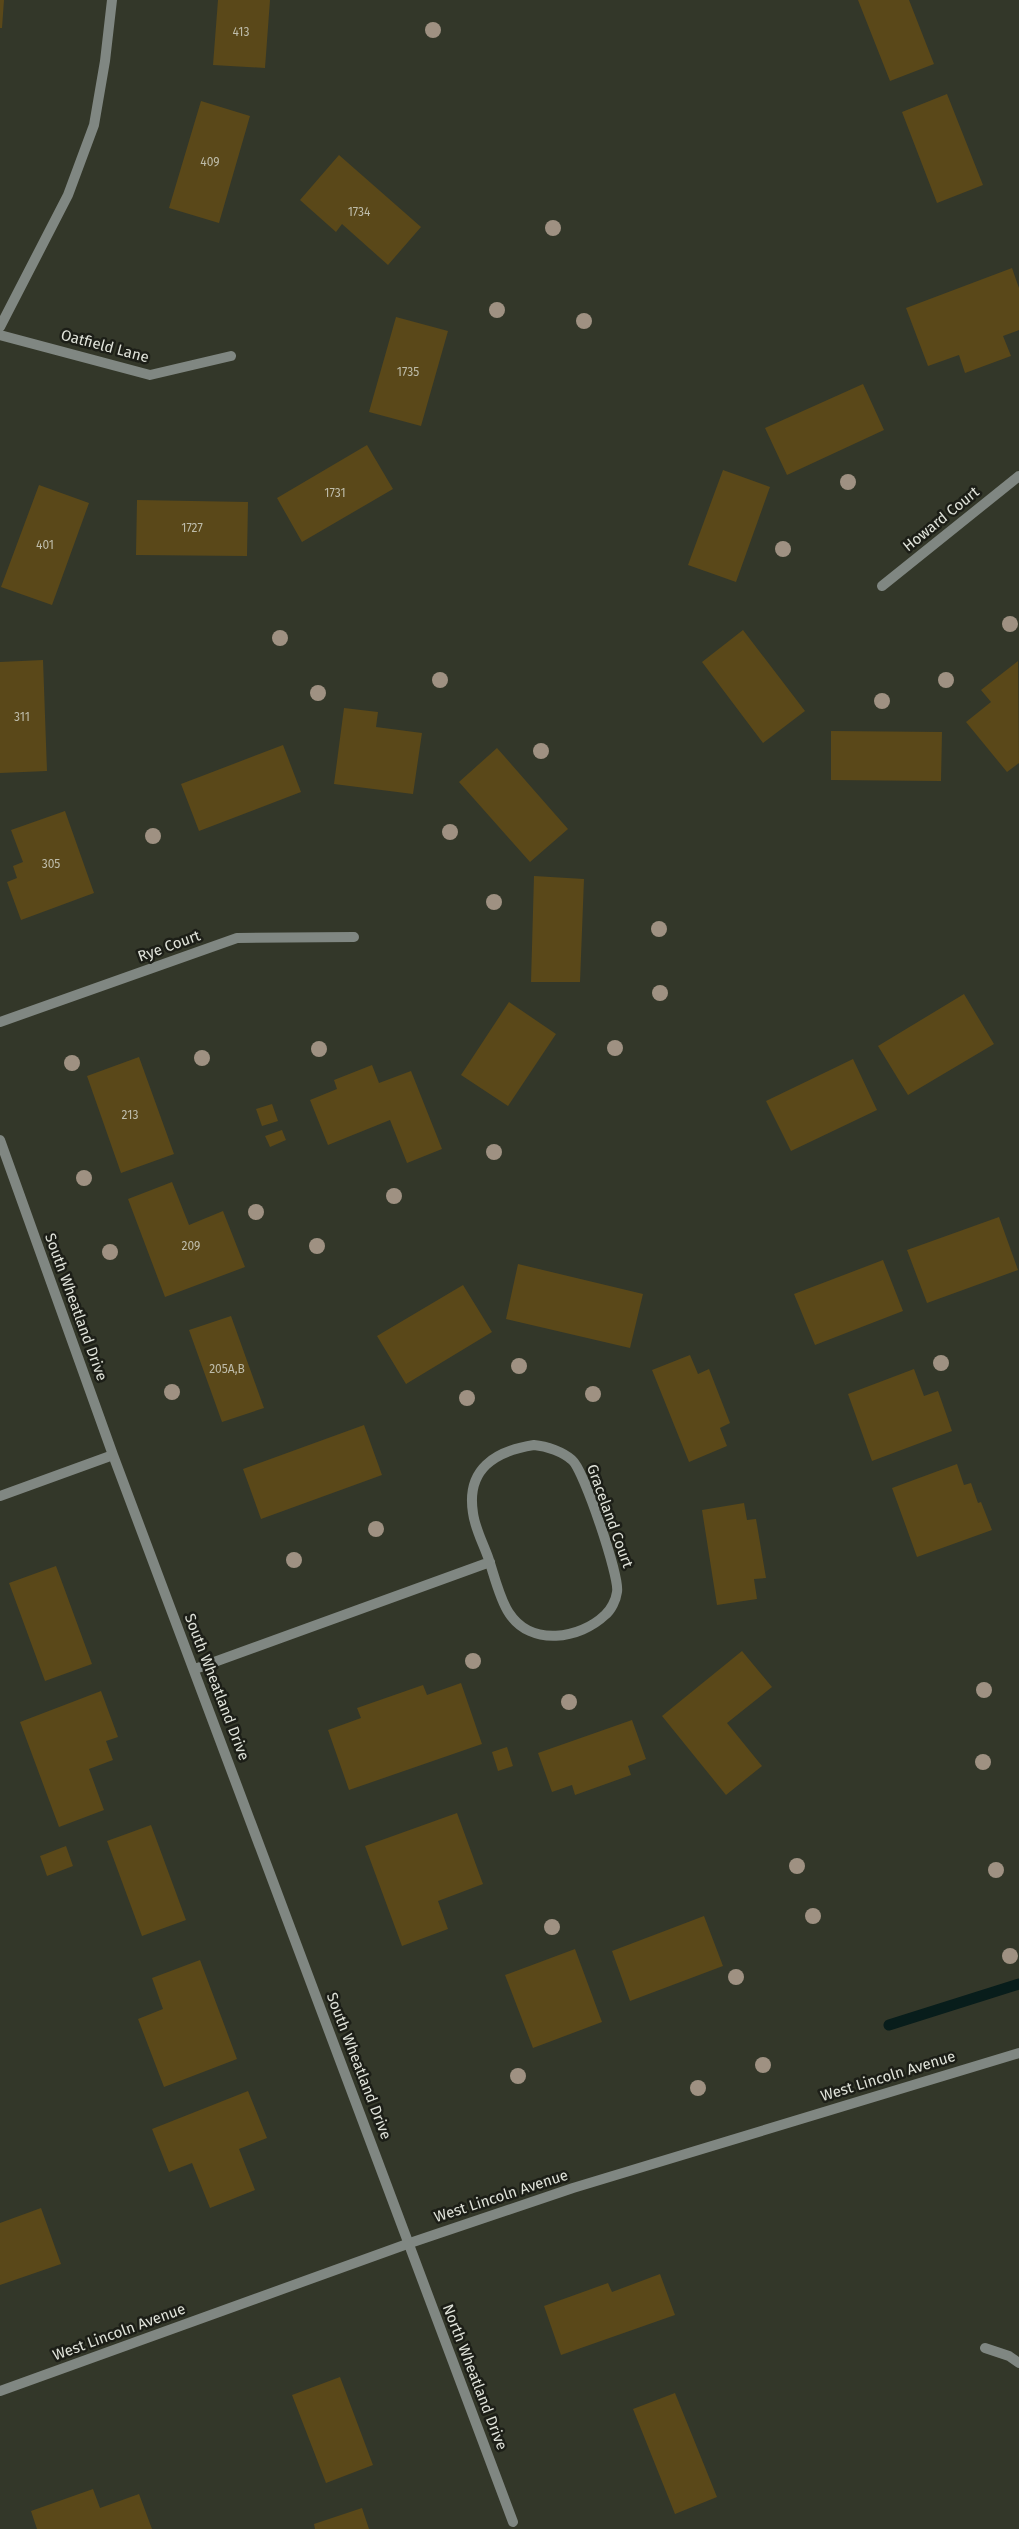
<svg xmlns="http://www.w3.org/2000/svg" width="1019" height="2529" viewBox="0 0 1019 2529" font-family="'Fira Sans',sans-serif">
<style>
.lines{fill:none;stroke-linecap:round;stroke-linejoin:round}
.stream{stroke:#081d1b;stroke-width:11}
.building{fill:#5a4819}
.service{stroke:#808782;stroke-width:10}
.minor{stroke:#808782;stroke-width:10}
.tertiary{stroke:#808782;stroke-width:10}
.tree{fill:#9f9182}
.labels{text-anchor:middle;stroke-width:5;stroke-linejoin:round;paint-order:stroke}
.number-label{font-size:12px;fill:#bebcaa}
.street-label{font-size:15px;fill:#e0e3da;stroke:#1c1e17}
</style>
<rect width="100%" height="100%" fill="#333729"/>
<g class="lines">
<path class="stream" d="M889,2025L1019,1984"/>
</g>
<path class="building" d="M0,0H4L2,28H0Z
M218,0H270L265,68L213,65Z
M858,0H909L934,64L890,81Z
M947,94L983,185L937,203L902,112Z
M201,101L250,116L219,223L169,208Z
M339,155L421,227L388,265L342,224L336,232L300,200Z
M1012,268L1019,288V330L1003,336L1011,356L965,373L959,355L928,366L906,308Z
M396,317L448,331L421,426L369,412Z
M863,384L884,430L787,475L765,428Z
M367,445L393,489L302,542L277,498Z
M723,470L770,487L736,582L688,565Z
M39,485L89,503L52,605L1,587Z
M137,500L248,502L247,556L136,555Z
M743,630L805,711L763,743L702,662Z
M43,660L47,771L0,773V662Z
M1018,661L1019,763L1007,772L966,722L991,702L981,690Z
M344,708L378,712L376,727L422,733L413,794L334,784Z
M831,731L942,732L941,781L831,780Z
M283,745L301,792L199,831L181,784Z
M497,748L568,829L530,862L459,782Z
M65,811L94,893L21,920L7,882L17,878L13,866L23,862L11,830Z
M534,876L584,879L580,982H531Z
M964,994L994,1044L908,1095L878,1046Z
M509,1002L556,1034L508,1106L461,1075Z
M139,1057L174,1154L121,1173L87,1076Z
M853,1059L877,1110L791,1151L766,1101Z
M372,1065L379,1083L411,1071L442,1149L407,1163L390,1120L328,1145L310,1100L337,1089L334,1080Z
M272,1104L278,1121L262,1126L256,1109Z
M282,1130L286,1140L270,1147L265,1136Z
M172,1182L189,1225L223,1211L245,1267L165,1297L128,1199Z
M999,1217L1018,1270L927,1303L907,1250Z
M883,1260L903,1311L815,1345L794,1294Z
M518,1264L643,1294L630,1348L506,1319Z
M463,1285L492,1332L406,1384L377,1336Z
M231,1316L264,1408L222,1422L189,1330Z
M690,1355L698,1374L709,1369L730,1423L720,1428L727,1446L689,1462L652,1370Z
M914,1369L924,1396L938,1391L952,1431L872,1461L848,1394Z
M364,1425L382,1475L261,1519L243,1469Z
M957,1464L964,1485L971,1483L978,1503L981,1502L992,1530L917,1557L892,1488Z
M744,1503L747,1520L756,1519L766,1578L754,1579L757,1599L717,1605L702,1510Z
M56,1566L92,1664L45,1681L9,1583Z
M742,1651L772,1687L727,1723L762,1766L726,1795L662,1716Z
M461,1683L482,1744L349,1790L328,1730L361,1718L357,1708L423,1685L427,1695Z
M101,1691L118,1737L106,1741L113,1760L89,1769L104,1810L59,1827L20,1722Z
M632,1720L646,1759L628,1766L631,1775L575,1795L572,1785L552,1792L538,1753Z
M507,1747L513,1766L498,1771L492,1752Z
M457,1813L483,1884L438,1901L448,1929L402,1946L365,1846Z
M151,1825L186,1920L142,1936L107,1841Z
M66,1846L73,1866L47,1876L40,1856Z
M704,1916L723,1966L630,2001L612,1951Z
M575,1949L602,2022L533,2048L505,1975Z
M200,1960L237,2059L164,2087L138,2019L163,2009L152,1978Z
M248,2091L267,2138L239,2149L255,2190L210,2208L192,2163L169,2172L152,2129Z
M41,2208L61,2264L0,2285V2223Z
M660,2274L675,2315L561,2355L544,2306L608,2283L612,2292Z
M340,2377L373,2465L326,2483L292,2395Z
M675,2393L717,2497L675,2514L633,2409Z
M93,2489L100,2508L139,2494L152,2529H37L31,2511Z
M362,2508L369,2529H315L314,2524Z"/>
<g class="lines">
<path class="service" d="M985,2348L1009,2356L1019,2363"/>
<path class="minor" d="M0,327L68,195L94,125L105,61L112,0
M0,335L150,375L231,356
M882,586L1019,476
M0,1022L237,938L354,937
M0,1140L113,1455L513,2522
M534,1445C547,1446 563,1452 572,1460C584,1470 620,1578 617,1592C616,1600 611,1610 605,1615C580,1639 531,1647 509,1613C500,1600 494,1575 489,1560C484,1545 475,1529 473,1513C466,1469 495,1451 534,1445Z
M0,1496L113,1455
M195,1669L490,1562"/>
<path class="tertiary" d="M0,2391L410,2243L573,2188L1019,2053"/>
</g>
<g class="tree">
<circle cx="433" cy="30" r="8"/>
<circle cx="553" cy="228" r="8"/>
<circle cx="497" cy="310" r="8"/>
<circle cx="584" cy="321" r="8"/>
<circle cx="848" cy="482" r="8"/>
<circle cx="783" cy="549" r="8"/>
<circle cx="1010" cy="624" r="8"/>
<circle cx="280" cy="638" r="8"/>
<circle cx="440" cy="680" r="8"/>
<circle cx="946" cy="680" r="8"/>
<circle cx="318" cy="693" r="8"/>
<circle cx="882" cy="701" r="8"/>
<circle cx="541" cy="751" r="8"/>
<circle cx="450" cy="832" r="8"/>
<circle cx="153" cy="836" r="8"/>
<circle cx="494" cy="902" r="8"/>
<circle cx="659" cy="929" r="8"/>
<circle cx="660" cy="993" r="8"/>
<circle cx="615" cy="1048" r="8"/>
<circle cx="319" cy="1049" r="8"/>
<circle cx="202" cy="1058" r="8"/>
<circle cx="72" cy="1063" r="8"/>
<circle cx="494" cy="1152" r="8"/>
<circle cx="84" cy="1178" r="8"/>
<circle cx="394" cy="1196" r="8"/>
<circle cx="256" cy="1212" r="8"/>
<circle cx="317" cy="1246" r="8"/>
<circle cx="110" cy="1252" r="8"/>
<circle cx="941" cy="1363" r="8"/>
<circle cx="519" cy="1366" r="8"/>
<circle cx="172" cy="1392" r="8"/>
<circle cx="593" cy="1394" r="8"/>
<circle cx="467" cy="1398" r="8"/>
<circle cx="376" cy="1529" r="8"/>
<circle cx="294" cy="1560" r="8"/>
<circle cx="473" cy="1661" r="8"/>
<circle cx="984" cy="1690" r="8"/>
<circle cx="569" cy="1702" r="8"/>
<circle cx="983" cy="1762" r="8"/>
<circle cx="797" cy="1866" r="8"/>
<circle cx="996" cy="1870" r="8"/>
<circle cx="813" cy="1916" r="8"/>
<circle cx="552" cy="1927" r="8"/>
<circle cx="1010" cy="1956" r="8"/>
<circle cx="736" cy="1977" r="8"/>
<circle cx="763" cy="2065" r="8"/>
<circle cx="518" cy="2076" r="8"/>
<circle cx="698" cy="2088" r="8"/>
</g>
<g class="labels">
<g class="number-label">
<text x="241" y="36">413</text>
<text x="210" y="166">409</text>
<text x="359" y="216">1734</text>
<text x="408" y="376">1735</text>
<text x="335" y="497">1731</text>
<text x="192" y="532">1727</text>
<text x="45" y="549">401</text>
<text x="22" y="721">311</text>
<text x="51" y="868">305</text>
<text x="130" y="1119">213</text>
<text x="191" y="1250">209</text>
<text x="227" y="1373">205A,B</text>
</g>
<g class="street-label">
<text transform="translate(105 346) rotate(15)" y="5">Oatfield Lane</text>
<text transform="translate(941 519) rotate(-39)" y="5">Howard Court</text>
<text transform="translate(169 946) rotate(-20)" y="5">Rye Court</text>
<text transform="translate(76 1307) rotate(70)" y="5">South Wheatland Drive</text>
<text transform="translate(610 1516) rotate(70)" y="5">Graceland Court</text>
<text transform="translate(217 1687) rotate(69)" y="5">South Wheatland Drive</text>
<text transform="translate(359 2066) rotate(69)" y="5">South Wheatland Drive</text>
<text transform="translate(888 2076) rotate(-17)" y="5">West Lincoln Avenue</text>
<text transform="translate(501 2196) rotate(-18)" y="5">West Lincoln Avenue</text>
<text transform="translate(119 2332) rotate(-20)" y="5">West Lincoln Avenue</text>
<text transform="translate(475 2377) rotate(69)" y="5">North Wheatland Drive</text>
</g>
</g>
</svg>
